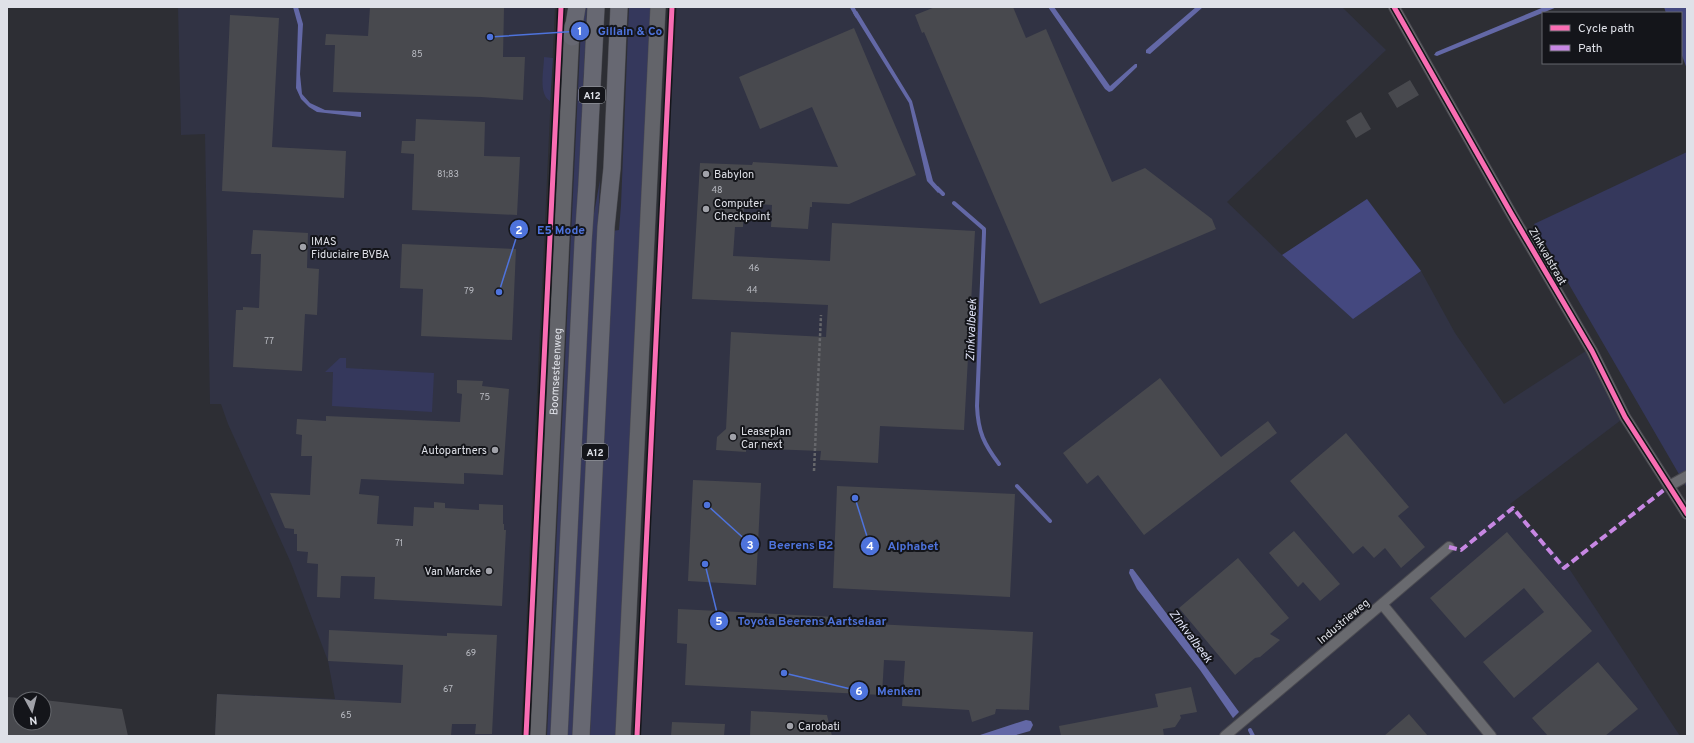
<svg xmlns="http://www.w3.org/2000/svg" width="1694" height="743" viewBox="0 0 1694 743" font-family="Overpass,sans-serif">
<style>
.built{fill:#313344}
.green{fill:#35385c}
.forest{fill:#44487f}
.water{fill:#6368a6}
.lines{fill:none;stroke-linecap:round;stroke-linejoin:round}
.stream{stroke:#6368a6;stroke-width:4}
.building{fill:#48494e}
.minor-casing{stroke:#4b4b51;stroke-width:12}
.secondary-casing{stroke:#4b4b51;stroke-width:16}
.trunk-casing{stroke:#4b4b51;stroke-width:18}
.path{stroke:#66676b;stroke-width:2.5;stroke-dasharray:3 2;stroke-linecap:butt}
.minor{stroke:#696a6f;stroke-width:10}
.secondary{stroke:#63646a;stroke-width:15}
.trunk{stroke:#676872;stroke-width:17}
.quiet{stroke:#c787e3;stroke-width:4;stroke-dasharray:8 4;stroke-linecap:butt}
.cycleway-casing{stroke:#14151a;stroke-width:8}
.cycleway{stroke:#f96db3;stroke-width:5}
.poi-dot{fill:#a1a2a9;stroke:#14151a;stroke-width:1.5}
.labels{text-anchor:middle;stroke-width:4;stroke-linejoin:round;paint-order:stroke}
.number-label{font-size:9px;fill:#b9bbc2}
.shield{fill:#14151a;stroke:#a2a4aa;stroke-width:1}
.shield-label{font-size:10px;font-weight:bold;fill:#dfe1e8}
.poi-label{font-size:11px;fill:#dfe1e8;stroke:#14151a;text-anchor:start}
.street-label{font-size:11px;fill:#dfe1e8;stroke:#14151a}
.water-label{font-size:12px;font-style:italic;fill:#dfe2f6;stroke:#14151a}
.leader{fill:none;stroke:#4e73dc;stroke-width:1.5}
.callout-dot{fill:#4e73dc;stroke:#14151a;stroke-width:1.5}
.mark-label{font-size:12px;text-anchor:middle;font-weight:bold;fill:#fff}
.callout-label{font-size:12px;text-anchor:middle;font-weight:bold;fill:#4e73dc;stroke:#14151a;stroke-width:4;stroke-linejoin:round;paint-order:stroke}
</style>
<rect width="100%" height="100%" fill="#2d2e34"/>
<path class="built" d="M178,7H555L521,736H215L217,694L335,699L328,661L291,563L228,424L221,404H210L205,134L181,135Z
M677,7H1342L1386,50L1227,202L1282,255L1353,318L1421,271L1455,333L1504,404L1592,347L1625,417L1510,504L1568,567L1680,736H639L665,200Z"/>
<path class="green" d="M582,7H587L553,736H547Z
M629,7H652L617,736H590L612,231L619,230L621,205Z
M544,57L553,58L550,101C538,94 544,70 544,57Z
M1687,152V488L1534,224Z
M600,180L574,736H567L589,241Z
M340,358H346V368L434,373L432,412L332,406L333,372H325Z"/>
<path class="forest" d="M1664,7H1687V69L1681,53V13H1666Z
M1367,199L1421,271L1353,319L1282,255Z"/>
<path class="water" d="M293,7H298L303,24L300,74L302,94L310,103L325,110L361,112V117L317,112L309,107L301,99L296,88L298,25Z
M1048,7H1054L1110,86L1135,64H1137V67L1112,91L1109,92L1105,89Z
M1196,7H1203L1150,54L1146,53V50Z
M1544,7H1557L1437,56L1434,55L1436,52Z
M857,11L912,101L933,181L941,190L938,193L927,181L909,103L853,13Z
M1130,569H1133L1179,630L1239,712L1233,718L1200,670L1137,589L1129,573Z
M1026,720L1031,721L1033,725L1030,731L1013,736H977Z"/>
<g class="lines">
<path class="stream" d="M852,7L857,16
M937,188L943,194
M954,203L984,229V233L977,406C978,432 984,444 999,464
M1017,486L1050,521
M1250,730L1253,736"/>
</g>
<path class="building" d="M370,7L504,8L503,57H525L523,100L481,97L333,92L335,45H325L326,34L368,36Z
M935,7H1013L1026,38L1046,29L1112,182L1145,168L1212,219L1216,229L1040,304L924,32L922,33L915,15Z
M230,15L279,18L272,147L346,151L344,198L222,191Z
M854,28L916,175L849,204L812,202V207H810L808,229L771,227L772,205L744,203L743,227H735L733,256L830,261L832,223L975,231L964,430L880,426L878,463L820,460L821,451L746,448V452L716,450L717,437L726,429L731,332L826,337L828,305L692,299L700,163L752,165L753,162L838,167L812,107L760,129L739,77Z
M1410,80L1419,95L1397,108L1388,93Z
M1361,112L1371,129L1356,138L1346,121Z
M416,119L485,122L484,156L520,157L517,215L412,210L414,154L401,153L402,141H415Z
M253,230L308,233L307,268L319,269L317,315L305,314L302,371L233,367L236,310H243V307L259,308L261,254H251Z
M402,244L516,249L512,340L421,336L423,289L400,288Z
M1160,378L1221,457L1268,421L1277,433L1144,535L1098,475L1087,484L1063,453Z
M457,380L483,381L482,386L509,389L503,475L464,473V484L361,479L359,494L379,496L377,524L413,526L414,507L434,508V502L445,503V508L479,510V504L503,505V524H504V530H506L502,606L374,599L375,577L341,576L340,598L317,597L318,564L307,563L308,552L297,551V534H294V529L285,528L270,493L310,495L312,456H301L302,435L296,434L297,419L326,421V416L460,422L462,394L457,393Z
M1346,433L1409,507L1398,516L1425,547L1401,568L1385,548L1374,558L1363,546L1353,554L1290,481Z
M693,480L761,483L756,585L688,581Z
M837,486L1015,494L1010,597L833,588Z
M1294,531L1340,584L1320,601L1303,582L1298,587L1269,553Z
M1507,532L1592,631L1514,698L1483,662L1544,612L1524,588L1465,638L1430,598Z
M1238,558L1289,618L1270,634L1280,640L1260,657L1255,658L1235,675L1179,608Z
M678,609L875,619V624L1033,632L1029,710L996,709L995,714L972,722L969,710L902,706L905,661L884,660L882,695L685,685L687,644L677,643Z
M329,630L447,636V633L497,635L492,734H475L476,724H452L451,736H215L217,694L401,703L403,665L328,661Z
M1598,662L1638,709L1605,736H1548L1532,718Z
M1191,687L1197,712L1180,715L1181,718L1175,727L1163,729L1164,736H1061L1059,726L1158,707L1155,694Z
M7,697L20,698V723H44V700L122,709L128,736H7Z
M751,711L827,715L832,736H750Z
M1409,714L1428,736H1384Z
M672,722L725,724L724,736H671Z"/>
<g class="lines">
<g class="minor-casing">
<path id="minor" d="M1394,7L1511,213L1592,351L1625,417L1687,514
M1669,486L1687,476
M1382,604L1449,547
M1225,736L1382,604L1491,736"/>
</g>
<g class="secondary-casing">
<g id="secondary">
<path id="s1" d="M538,736L572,26"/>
<path d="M623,736L658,7"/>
</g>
</g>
<g class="trunk-casing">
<path id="trunk" d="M572,37L577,7
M559,736L583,243L587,184L596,7
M581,736L606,227L612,168L619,7"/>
</g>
<path class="path" d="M814,471L821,315"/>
<use href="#minor" class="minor"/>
<use href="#secondary" class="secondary"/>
<use href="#trunk" class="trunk"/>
<path class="quiet" d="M1449,547L1461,550L1513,508L1564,568L1669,486"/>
<g class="cycleway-casing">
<path id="cycleway" d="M1394,7L1511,213L1592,351L1625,417L1687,514
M526,736L561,7
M637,736L672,7"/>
</g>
<use href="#cycleway" class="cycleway"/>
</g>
<g class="poi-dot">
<circle cx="706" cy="174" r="4"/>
<circle cx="706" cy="209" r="4"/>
<circle cx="303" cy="247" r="4"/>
<circle cx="733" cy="437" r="4"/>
<circle cx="495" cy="450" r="4"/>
<circle cx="489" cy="571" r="4"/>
<circle cx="790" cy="726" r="4"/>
</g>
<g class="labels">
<g class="number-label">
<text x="417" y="57">85</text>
<text x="448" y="177">81;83</text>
<text x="717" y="193">48</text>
<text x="754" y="271">46</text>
<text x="752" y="293">44</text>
<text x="469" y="294">79</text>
<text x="269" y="344">77</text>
<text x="485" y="400">75</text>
<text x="399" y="546">71</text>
<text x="471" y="656">69</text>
<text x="448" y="692">67</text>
<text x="346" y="718">65</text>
</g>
<g class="shield">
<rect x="579" y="87" width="26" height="16" rx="3"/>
<rect x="582" y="444" width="26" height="16" rx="3"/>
</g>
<g class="shield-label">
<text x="592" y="99">A12</text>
<text x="595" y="456">A12</text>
</g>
<g class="poi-label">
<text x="714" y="178">Babylon</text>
<text x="714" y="207">Computer<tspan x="714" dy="13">Checkpoint</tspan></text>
<text x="311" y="245">IMAS<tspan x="311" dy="13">Fiduciaire BVBA</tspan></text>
<text x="741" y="435">Leaseplan<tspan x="741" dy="13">Car next</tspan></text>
<text x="487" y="454" text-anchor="end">Autopartners</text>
<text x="481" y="575" text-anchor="end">Van Marcke</text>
<text x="798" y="730">Carobati</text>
</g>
<g class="street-label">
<text transform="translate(1548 256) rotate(60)" y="4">Zinkvalstraat</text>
<text dy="4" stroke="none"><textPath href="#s1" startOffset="365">Boomsesteenweg</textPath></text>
<text transform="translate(1343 621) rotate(-40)" y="4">Industrieweg</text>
</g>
<g class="water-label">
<text transform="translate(971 330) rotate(-88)" y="4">Zinkvalbeek</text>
<text transform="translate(1191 636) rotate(53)" y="4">Zinkvalbeek</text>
</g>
</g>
<path class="leader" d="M490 37L580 31M499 292L519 229M707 505L750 544M855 498L870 546M705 564L719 621M784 673L859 691"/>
<g class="callout-dot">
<circle cx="490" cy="37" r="4"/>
<circle cx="499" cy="292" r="4"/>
<circle cx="707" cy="505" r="4"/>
<circle cx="855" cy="498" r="4"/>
<circle cx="705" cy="564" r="4"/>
<circle cx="784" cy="673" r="4"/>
<circle cx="580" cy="31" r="10"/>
<circle cx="519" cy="229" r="10"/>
<circle cx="750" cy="544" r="10"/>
<circle cx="870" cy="546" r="10"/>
<circle cx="719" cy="621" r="10"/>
<circle cx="859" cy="691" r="10"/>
</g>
<g class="mark-label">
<text x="580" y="35">1</text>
<text x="519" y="234">2</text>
<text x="750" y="549">3</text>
<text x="870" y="550">4</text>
<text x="719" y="625">5</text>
<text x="859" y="695">6</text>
</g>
<g class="callout-label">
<text x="630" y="35">Gillain &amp; Co</text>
<text x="561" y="234">E5 Mode</text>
<text x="801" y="549">Beerens B2</text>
<text x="913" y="550">Alphabet</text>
<text x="812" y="625">Toyota Beerens Aartselaar</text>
<text x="899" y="695">Menken</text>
</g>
<rect width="1694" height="743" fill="none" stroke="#dfe1e8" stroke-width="16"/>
<rect x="1542" y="12" width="140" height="52" fill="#14151a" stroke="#65676c"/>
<rect x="1550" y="25" width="20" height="6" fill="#f96db3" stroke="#65676c"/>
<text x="1578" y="32" font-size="12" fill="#dfe1e8">Cycle path</text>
<rect x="1550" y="45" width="20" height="6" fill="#c787e3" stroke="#65676c"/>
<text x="1578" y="52" font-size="12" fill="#dfe1e8">Path</text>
<g transform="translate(32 711) rotate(173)"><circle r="19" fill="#14151a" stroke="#65676c"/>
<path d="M0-3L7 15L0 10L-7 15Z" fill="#a1a2a9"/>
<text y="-6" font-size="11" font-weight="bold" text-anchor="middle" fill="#dfe1e8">N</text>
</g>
</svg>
